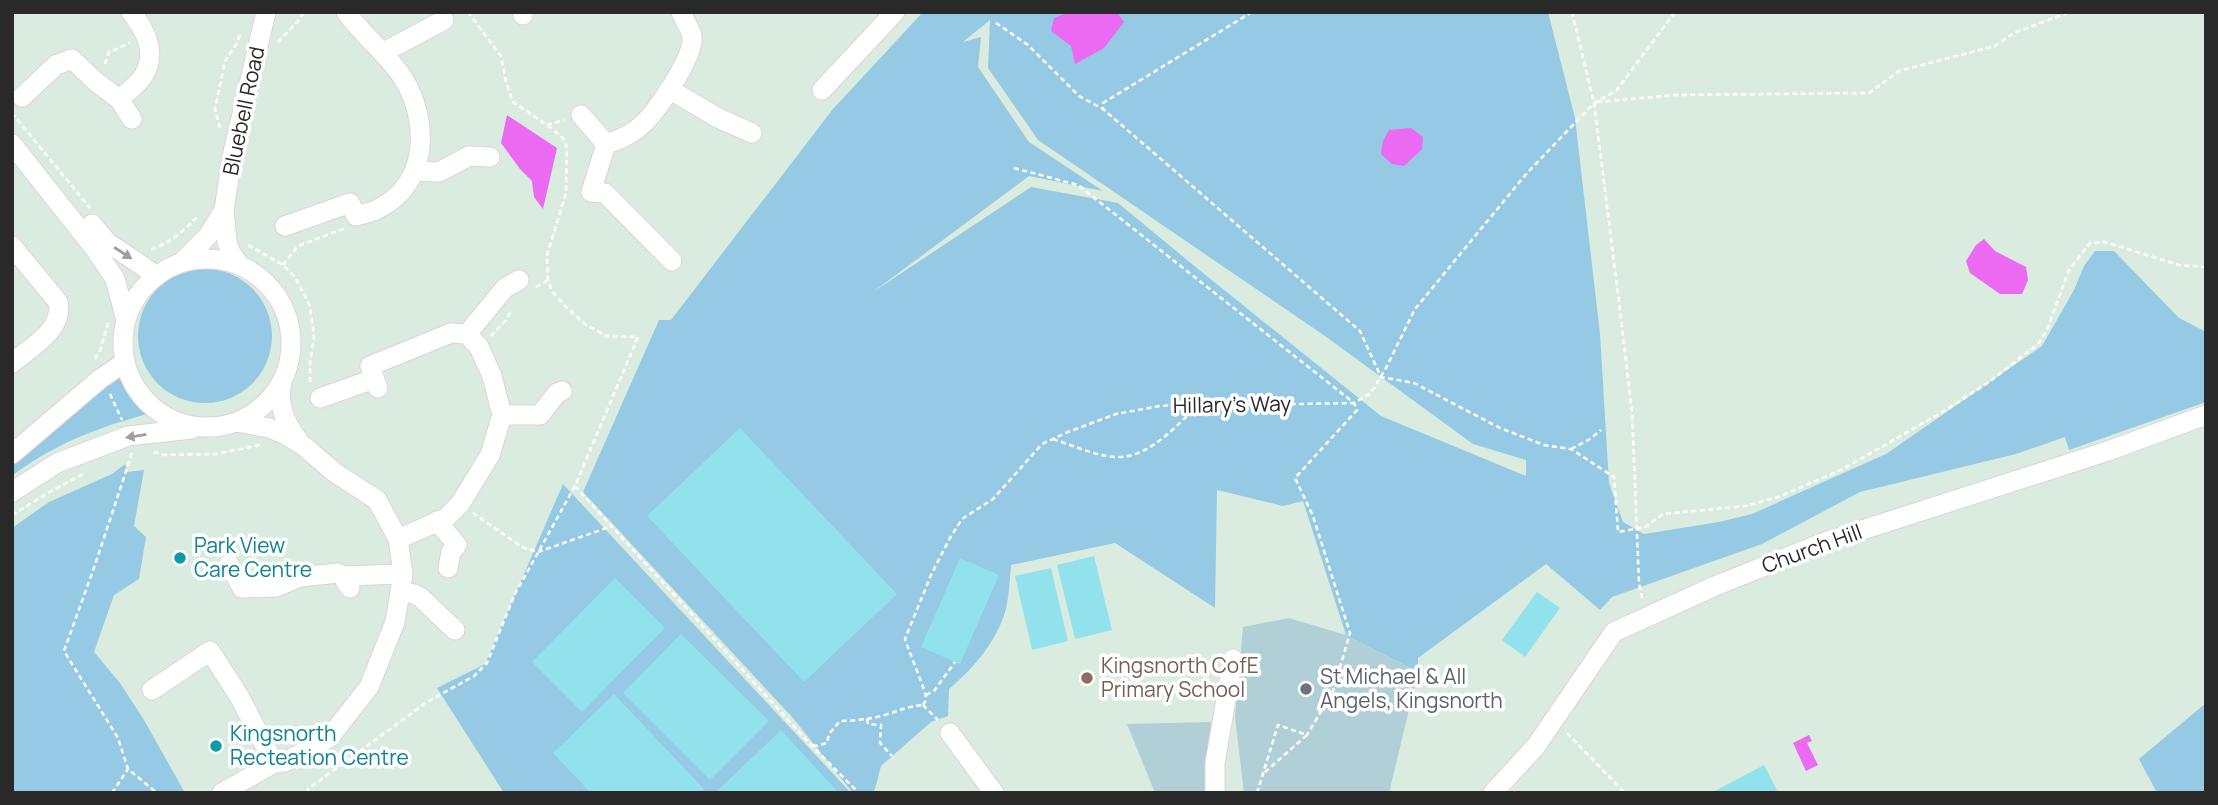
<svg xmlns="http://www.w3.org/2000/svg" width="2218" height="805" viewBox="0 0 2218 805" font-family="Manrope,sans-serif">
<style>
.green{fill:#95c9e4;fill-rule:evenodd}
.cemetery{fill:#b1cfd6}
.pitch{fill:#91e2ec}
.water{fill:#eb6af1}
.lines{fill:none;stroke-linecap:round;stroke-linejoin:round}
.minor-casing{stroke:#e3d0d9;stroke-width:21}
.path{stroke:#fff;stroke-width:2.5;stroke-dasharray:5 3.5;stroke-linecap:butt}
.minor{stroke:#fff;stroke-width:19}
.oneway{fill:#9f9f9f}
.culture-dot{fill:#0f9aa8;stroke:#fff;stroke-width:2.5}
.education-dot{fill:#8d6e63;stroke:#fff;stroke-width:2.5}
.worship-dot{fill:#6b7280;stroke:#fff;stroke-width:2.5}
.labels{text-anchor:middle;stroke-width:7;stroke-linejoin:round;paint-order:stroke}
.street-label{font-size:21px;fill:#292929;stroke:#fff}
.culture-label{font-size:21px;fill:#0d838f;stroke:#fff;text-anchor:start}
.education-label{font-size:21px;fill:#785e54;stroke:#fff;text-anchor:start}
.worship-label{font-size:21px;fill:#5b616d;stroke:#fff;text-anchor:start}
</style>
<rect width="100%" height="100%" fill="#daecdf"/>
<path class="green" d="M923,12H1548L1575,118L1600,334L1609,483L1623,522L1644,534L1719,522L1752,514L1886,454L2042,346L2074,290L2084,266L2095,251H2114L2179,318L2206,332V402L2069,450L2065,437L2016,454L1860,492L1762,544L1612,597L1600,610L1546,564L1418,658V672L1346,635L1303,501L1283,506L1217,490L1215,608L1115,543L1011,565C1010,579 1009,595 1006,609C997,641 974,668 949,689L948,716L931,722L881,766L875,789L872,793H853L793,718L583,492L659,320H671L833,109ZM990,20L988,68L1038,140L1325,336L1473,444L1526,460V476L1381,416L1198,269L1118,203L1031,187L873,292L1029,176L1103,191L1029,142L978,67L981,37L963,42Z
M138 336a67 67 0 1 1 134 0a67 67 0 1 1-134 0Z
M118,376L130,395L147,414C99,427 52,445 12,476V463Z
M125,464L127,472L144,470L134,526L146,537L139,579L114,595L94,652L120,683L144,720L185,793H12V528L49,502L112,474Z
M563,484L851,793H504L437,688L485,664Z
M2206,703V793H2157L2139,759Z"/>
<path class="cemetery" d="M1289,618L1346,635L1418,672L1389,793H1244L1235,717L1243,627Z
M1211,722L1210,793H1155L1127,724Z"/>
<path class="pitch" d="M740,428L897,594L804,682L647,516Z
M1094,556L1112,630L1075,639L1057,565Z
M960,558L999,575L960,664L921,647Z
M1051,568L1068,641L1032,650L1015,576Z
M615,578L665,628L582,712L532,662Z
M1537,592L1560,608L1525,657L1502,640Z
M681,634L769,721L710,780L623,693Z
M614,694L704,789L700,793H591L553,753Z
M781,730L839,793H715Z
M1764,765L1777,790L1771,793H1711Z"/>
<path class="water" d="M1069,12H1117L1124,22L1104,48L1075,64L1071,46L1051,31L1054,18Z
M507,115L557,148L543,209L534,197L532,181L520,169L501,143Z
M1411,128L1423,137L1422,149L1404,166L1392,164L1381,154L1383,141L1389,130Z
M1984,239L1995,251L2026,267L2028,280L2022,294H2000L1970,273L1966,261L1976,245Z
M1809,735L1812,741L1807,743L1818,765L1806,771L1793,743Z"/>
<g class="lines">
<g class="minor-casing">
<path id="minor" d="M523,15V12
M384,52L444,20
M669,89L718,118L752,133
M822,90L895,12
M22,97L56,65L72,59L96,82L119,99L132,119
M119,99C127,92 139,84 144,75C157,52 146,31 131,12
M581,115L606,144L591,192L605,193L672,261
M12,144L95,249L115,279L126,320
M606,144C620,140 633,134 644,123C658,109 694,57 692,37C691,28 684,21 681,12
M415,171L439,172L469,156L490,157
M92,224L107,242L157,276
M285,226L350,203L356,216C362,214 370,213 376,210C429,185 430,122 403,78C387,53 363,36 346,12
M12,246L58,302C64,330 31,347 12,363
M123 343a84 84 0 1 1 168 0a84 84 0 1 1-168 0Z
M182,262L208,236L224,210
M240,266L231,253L227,242L224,210L233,152L266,12
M467,334L505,288L519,280
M282,382C277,405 285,423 299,441
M378,388L370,366L451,333L467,334L479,347L492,376L502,415L490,455L460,504L446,518L398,539
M320,398L374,379
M502,415H540L557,393L562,391
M12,454L100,379L125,362
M12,492L57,463L128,436L192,429
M437,521L457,545L451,552L448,568
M229,564L242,588L276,587L300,577L338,573L342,576L350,588
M342,576L403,574
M400,591L414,594L420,597L455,630
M152,690L210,651L239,696L274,763
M950,733L994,793
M222,793L274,763L285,762L329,738L369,687L395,622L403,574L398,539L377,500L334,472L305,447L284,434L269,428L237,422
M1215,793V763L1233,659
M1493,793L1536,746L1614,632L1715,586L1825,542L2108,451L2206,415"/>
</g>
<path class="path" d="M468,12L501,56L506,82L513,102L547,125L563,138L567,148L566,193L547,255L548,280L552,291L566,307L585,324L606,336L638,337L575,486L810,744L859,793
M1252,12L1103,103V109L1360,331L1381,377L1414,383L1500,428L1544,445L1571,449L1614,477L1618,532L1645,527L1663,514L1746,506L1781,496L1843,469L1946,410L1989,382L2038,344L2047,330L2069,270L2090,243L2105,242L2179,265L2206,267
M1572,12L1594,103L1620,310L1632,412L1639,583L1642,598
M996,23L1028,45L1079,96L1103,109
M278,42L299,20L304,12
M105,64L109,52L130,43
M1597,102L1676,95L1869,93L1899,71L1995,46L2014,33L2070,12
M12,113L90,208
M547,125L564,120
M220,128L215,109L225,61L237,43L241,32
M1014,168L1078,185L1354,403L1357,410L1295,478L1313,516L1350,633L1333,691L1307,735
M248,245L283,265L295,277L310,306L314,337L310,363V384
M151,249C168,245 185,230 197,217
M283,265L298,246L345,228
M536,287L548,280
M491,336L506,320L511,311
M95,359L100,351L108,323
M110,394L122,420
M1053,439C1071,445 1089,453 1107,456C1145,464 1174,427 1200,404
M1571,449L1590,439L1601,430
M154,452L164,455L215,454L260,445
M132,453L95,565L64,651L118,738L128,769L157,793
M473,513L522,547L538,552L612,526
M12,515L48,493L85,473
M926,695L934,691L955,662
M923,705C924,703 926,701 926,699C927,693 908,650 905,639L931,575L950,538L962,519L993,499L1042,444L1068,432L1116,414L1160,406L1200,404L1245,405L1354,403L1371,393L1386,368L1415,309L1527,173L1594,103L1616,91L1675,12
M923,705L938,720
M867,719L868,724L881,725L880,743L892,756
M1567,733L1625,793
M813,745L816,746L827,743L829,734L840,721C855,721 870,719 885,715C898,711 909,706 923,705
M112,793L128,769
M308,793V789L427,702L474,676L487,663L515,594L575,486
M1257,793L1278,725L1307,735L1265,772"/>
<use href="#minor" class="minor"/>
</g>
<defs><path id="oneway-solid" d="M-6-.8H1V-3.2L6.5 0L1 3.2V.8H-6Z" transform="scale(1.75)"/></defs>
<g class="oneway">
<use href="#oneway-solid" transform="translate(123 253) rotate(33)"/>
<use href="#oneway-solid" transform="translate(136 436) rotate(171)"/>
</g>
<g class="culture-dot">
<circle cx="180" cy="558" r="7"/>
<circle cx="216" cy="746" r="7"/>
</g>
<circle class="education-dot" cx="1087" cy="678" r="7"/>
<circle class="worship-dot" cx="1306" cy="689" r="7"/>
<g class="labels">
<g class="street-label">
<text transform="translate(244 111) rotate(-78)" y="7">Bluebell Road</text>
<text transform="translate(1232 405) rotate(-1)" y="7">Hillary's Way</text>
<text transform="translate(1812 549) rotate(-20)" y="7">Church Hill</text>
</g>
<g class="culture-label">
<text x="194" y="553">Park View<tspan x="194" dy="24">Care Centre</tspan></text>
<text x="230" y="741">Kingsnorth<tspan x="230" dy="24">Recteation Centre</tspan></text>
</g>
<g class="education-label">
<text x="1101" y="673">Kingsnorth CofE<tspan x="1101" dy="24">Primary School</tspan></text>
</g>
<g class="worship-label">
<text x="1320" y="684">St Michael &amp; All<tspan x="1320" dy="24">Angels, Kingsnorth</tspan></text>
</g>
</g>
<rect width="2218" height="805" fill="none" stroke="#292929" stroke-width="28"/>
</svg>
